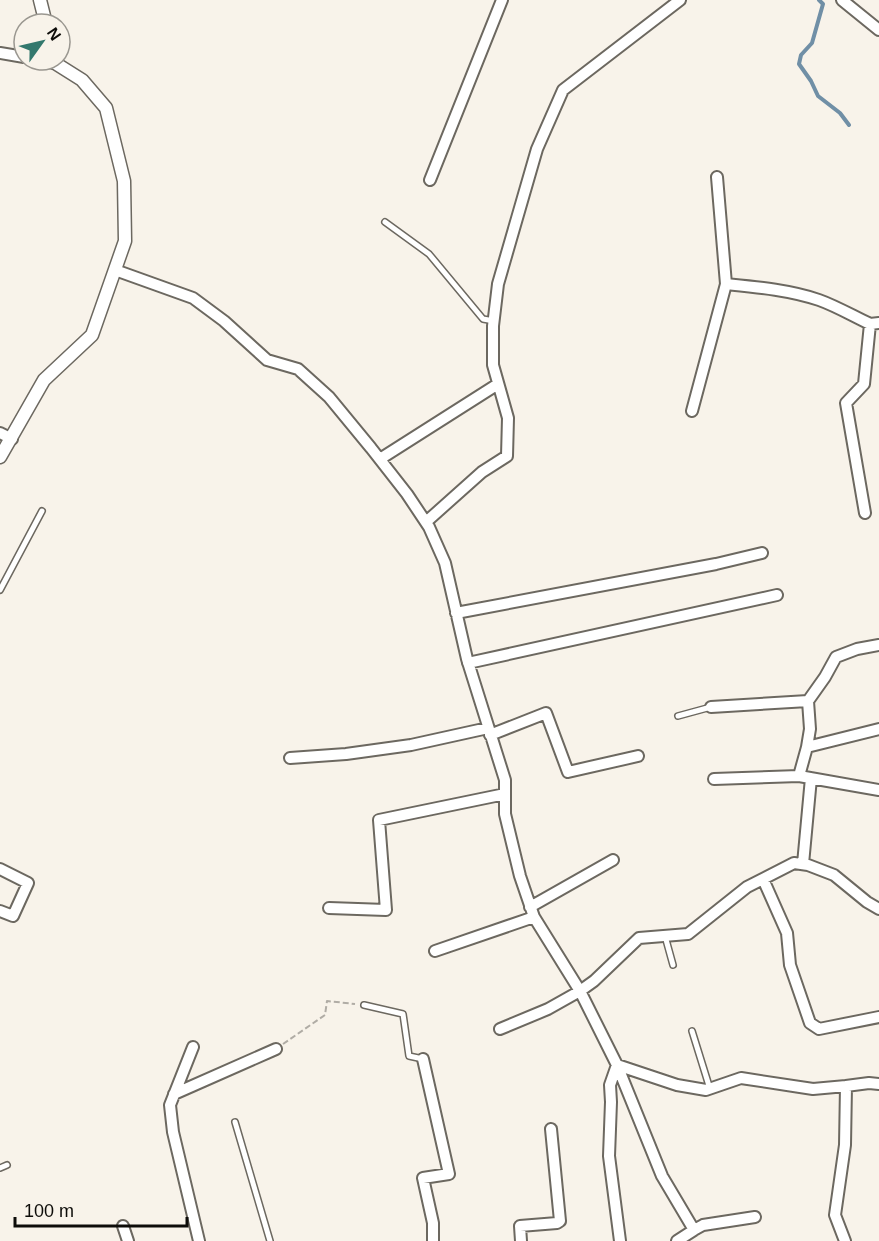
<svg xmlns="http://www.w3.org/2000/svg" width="879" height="1241" viewBox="0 0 879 1241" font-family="Helvetica,sans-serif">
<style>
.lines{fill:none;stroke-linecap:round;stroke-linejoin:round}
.stream{stroke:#708fa6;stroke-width:4}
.service-casing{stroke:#6c6860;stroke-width:8}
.minor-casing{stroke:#6c6860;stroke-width:14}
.tertiary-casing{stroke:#6c6860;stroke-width:15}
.path{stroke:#b0aca5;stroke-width:2;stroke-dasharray:6 3;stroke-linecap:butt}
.service{stroke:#fff;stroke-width:5}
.minor{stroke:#fff;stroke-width:10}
.tertiary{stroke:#fff;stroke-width:12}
</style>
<rect width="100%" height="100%" fill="#f8f3ea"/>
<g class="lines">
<path class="stream" d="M819,0L823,4L812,43L801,55L799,64L811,81L818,96L840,113L849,125"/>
<g class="service-casing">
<path id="service" d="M385,222L429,254L483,319L494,321
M0,590L42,511
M678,716L711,707
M665,936L673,965
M364,1005L403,1014L409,1056L423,1059
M692,1031L710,1089
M235,1122L270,1241
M0,1168L7,1165"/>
</g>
<g class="minor-casing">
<path id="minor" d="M842,0L879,30
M0,53L24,57
M37,60L55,63
M430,180L502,0
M115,270L193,298L224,321L267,360L298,369L329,397L371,448L407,494L429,527L445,563L467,659L505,780V814L520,876L534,917L580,991L594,981L639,938L688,934L747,887L794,863L808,865L834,875L867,902L879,909
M726,284C756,287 790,290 819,300C836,306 853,316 870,324L879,323
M692,411L726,284L717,177
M0,433L12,439
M380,459L498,384
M865,513L846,403L864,384L870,324
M426,522L482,472L507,456L508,418L493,365V326L498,284L537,149L563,90L680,0
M456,613L716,564L762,553
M468,663L777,595
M808,701L825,677L836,657L857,649L879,645
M711,707L808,701L810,729L807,747
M490,735L546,713L568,772L638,756
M290,758L346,754L411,745L488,728
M799,776L807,747L879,729
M714,779L799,776L879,790
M803,864L811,778
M0,869L28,883L13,916L0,911
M763,879L787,933L790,965L810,1023L819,1029L879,1017
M530,907L613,860
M329,908L386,910L379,820L505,794
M435,951L534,917
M500,1029L548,1009L580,991L617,1065L662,1176L694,1230L677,1241
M193,1047L170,1105L173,1132L199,1241
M423,1059L449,1174L423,1178L433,1223V1241
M846,1086L869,1083L879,1084
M174,1094L276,1049
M123,1226L128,1241
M694,1230L703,1225L755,1217
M521,1241L520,1226L557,1223L560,1221L551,1129
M620,1241L609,1156L611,1102L610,1085L617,1065L677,1085L706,1090L741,1078L813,1089L846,1086L845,1145L835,1215L845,1241"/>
</g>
<g class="tertiary-casing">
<path id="tertiary" d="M40,0L46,24
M0,457L44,380L92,335L125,241L124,181L106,108L82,80L55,63L54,60"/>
</g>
<path class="path" d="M283,1044L325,1015L327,1001L355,1004"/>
<use href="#service" class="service"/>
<use href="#minor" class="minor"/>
<use href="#tertiary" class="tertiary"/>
</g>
<g transform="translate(42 42) rotate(56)"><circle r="28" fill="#f8f3ea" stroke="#9a9790" stroke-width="1.5"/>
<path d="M0-4.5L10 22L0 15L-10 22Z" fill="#33786d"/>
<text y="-9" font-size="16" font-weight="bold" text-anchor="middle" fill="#0d0c09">N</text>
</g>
<path d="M15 1217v9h172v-9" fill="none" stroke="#0d0c09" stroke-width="3"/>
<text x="24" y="1217" font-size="18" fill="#0d0c09" stroke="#f8f3ea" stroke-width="4.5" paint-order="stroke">100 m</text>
</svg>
